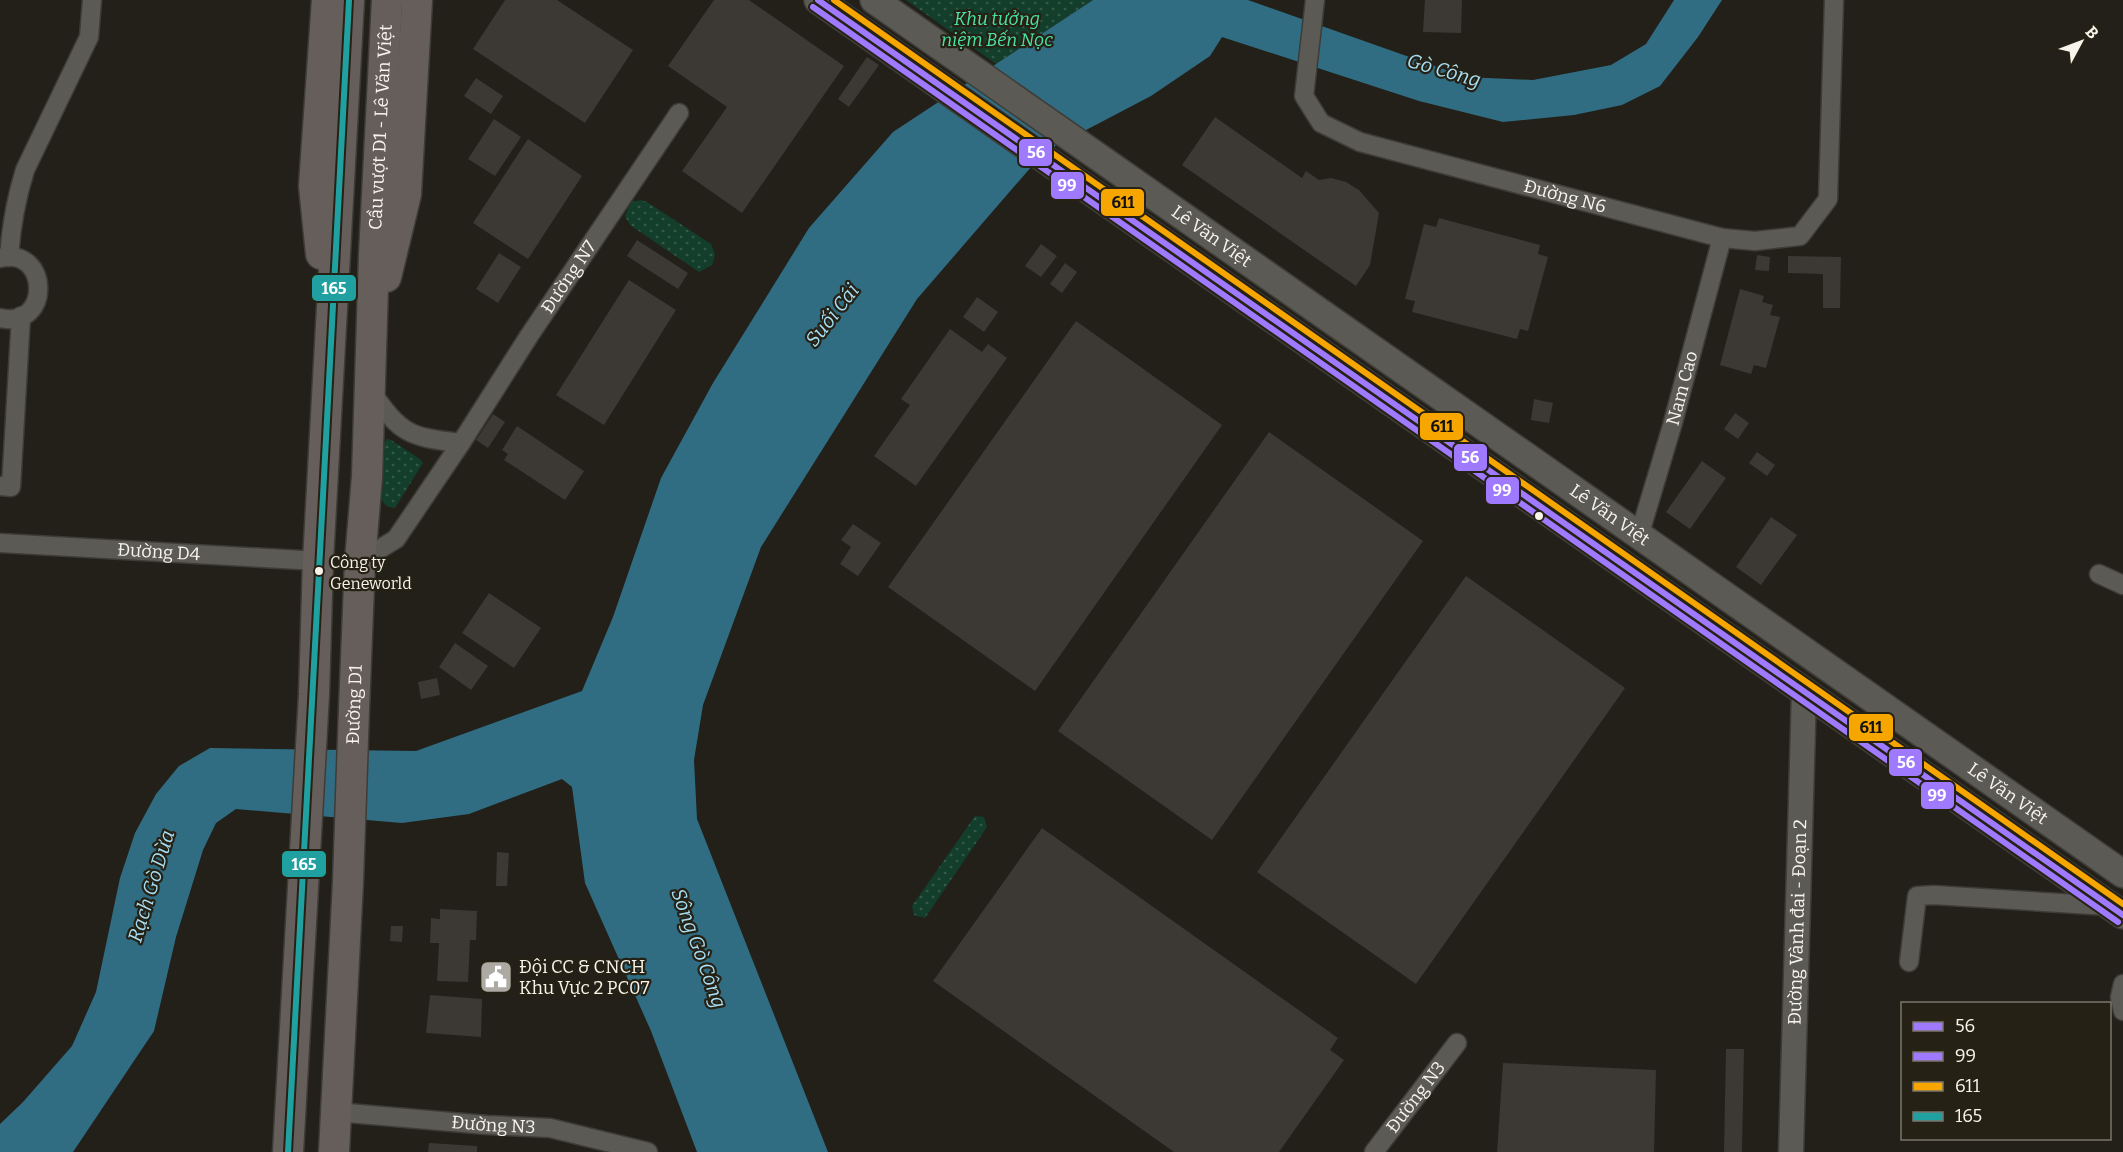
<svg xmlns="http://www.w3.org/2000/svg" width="2123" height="1152" viewBox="0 0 2123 1152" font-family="Bitter,serif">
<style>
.grass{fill:url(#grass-dots)}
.water{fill:#306d83}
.building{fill:#3c3834}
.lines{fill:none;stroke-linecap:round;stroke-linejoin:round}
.minor-casing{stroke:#3e3c37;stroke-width:21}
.tertiary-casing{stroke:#3e3c37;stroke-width:27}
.secondary-casing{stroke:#3e3c37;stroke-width:30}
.primary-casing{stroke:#3e3c37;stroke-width:33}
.minor{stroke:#5c5a54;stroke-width:18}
.tertiary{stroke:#5c5a54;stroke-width:24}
.secondary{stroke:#5c5a54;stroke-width:27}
.primary{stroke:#665e5a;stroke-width:30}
.bus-1-casing{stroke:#262115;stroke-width:10}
.bus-2-casing{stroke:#262115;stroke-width:10}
.bus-3-casing{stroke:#262115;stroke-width:10}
.bus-4-casing{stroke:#262115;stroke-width:10}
.bus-1{stroke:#9f7aff;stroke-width:6}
.bus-2{stroke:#9f7aff;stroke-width:6}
.bus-3{stroke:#f7a600;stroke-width:6}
.bus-4{stroke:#20a0a0;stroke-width:6}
.bus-dot{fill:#f7f4eb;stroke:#262115;stroke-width:2}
.labels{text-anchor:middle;stroke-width:4.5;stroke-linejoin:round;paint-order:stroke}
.bus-label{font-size:16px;fill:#f7f4eb;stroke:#262115;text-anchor:start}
.park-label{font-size:18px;font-style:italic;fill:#49e5a5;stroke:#262115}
.street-label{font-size:18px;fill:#f7f4eb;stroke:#262115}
.poi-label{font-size:18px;fill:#f7f4eb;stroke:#262115;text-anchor:start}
.water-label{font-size:20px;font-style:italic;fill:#a7def3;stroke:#262115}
.line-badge{stroke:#262115;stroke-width:2}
.badge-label{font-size:16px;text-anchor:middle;font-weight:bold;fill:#fff}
.pale-badge-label{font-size:16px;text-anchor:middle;font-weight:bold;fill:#111}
</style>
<defs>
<pattern id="grass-dots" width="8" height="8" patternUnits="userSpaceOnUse" patternTransform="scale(1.5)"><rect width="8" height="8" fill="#123e2b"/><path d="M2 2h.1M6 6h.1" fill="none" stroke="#355a4a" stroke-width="1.8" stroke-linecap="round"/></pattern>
</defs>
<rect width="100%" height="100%" fill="#222019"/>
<path class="grass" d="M906,0H1093L996,64Z
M641,200L647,202L711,244L715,255L712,265L699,272L630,225L625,216L631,202Z
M387,439L391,440L420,459L423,463L395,508C388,507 384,506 382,499L384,443Z
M975,816L984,817L987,827L925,918L914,915L912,906Z"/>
<path class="water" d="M1093,0H1248L1466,77L1533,80L1611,65L1646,44L1674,0H1722L1698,37L1660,86L1622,105L1574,115L1503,122L1419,101L1222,37L1210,56L1151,96L1044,152L917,299L761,547L703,705L694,760L697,819L828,1152H697L651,1031L585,883L572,787L562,779L469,814L402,823L236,809L216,823L203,850L176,937L154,1031L73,1152H0V1124L23,1102L72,1046L96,992L120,878L135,833L156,794L179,766L210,748L416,751L582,691L613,617L661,478L713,383L809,228L893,132Z"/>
<path class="building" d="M505,0H557L633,50L585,123L473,49Z
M714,0H749L844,66L742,213L682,171L727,107L668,66Z
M1425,0H1462L1461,33L1423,32Z
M867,57L879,65L849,107L838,99Z
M476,78L503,96L491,114L464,96Z
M1215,117L1302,178L1306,171L1319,180L1331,178L1346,182L1359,190L1379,213L1370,265L1356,286L1182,165Z
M494,119L521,137L495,176L468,159Z
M528,139L582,176L528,259L473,223Z
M1439,218L1540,245L1538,254L1548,257L1528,331L1520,329L1517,339L1412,312L1415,301L1405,299L1424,224L1436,227Z
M637,240L688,273L678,289L627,256Z
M1041,244L1057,256L1041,277L1025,266Z
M499,253L521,267L498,303L476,289Z
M1757,255L1770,257L1769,271L1755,270Z
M1788,256L1841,257L1840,308H1823V274L1788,273Z
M1065,263L1077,272L1062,293L1050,284Z
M629,280L676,310L604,425L556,395Z
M1740,289L1764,296L1762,302L1773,305L1770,315L1780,317L1766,368L1754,365L1751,374L1720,365Z
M977,297L998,312L984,332L963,317Z
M1076,321L1222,425L1035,691L888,587Z
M950,329L982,352L988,344L1007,358L916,486L874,456L910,405L901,399Z
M1534,399L1553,403L1549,423L1531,420Z
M1735,413L1749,423L1738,439L1724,429Z
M493,414L505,422L488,448L476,440Z
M517,426L584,471L565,500L504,460L508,454L502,450Z
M1269,432L1423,541L1212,840L1058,731Z
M1757,452L1775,465L1767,476L1749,463Z
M1702,461L1726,478L1690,529L1666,512Z
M1771,517L1797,535L1761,585L1736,567Z
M853,524L881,543L858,576L840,564L851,547L841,540Z
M1466,576L1625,688L1416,984L1257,872Z
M489,593L541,628L514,668L462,633Z
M455,643L488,666L471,690L439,667Z
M437,678L440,695L421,699L418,682Z
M1042,828L1338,1038L1330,1050L1344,1060L1279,1152H1174L933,981Z
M497,852L509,853L507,886H496Z
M440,909L477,911L476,940H470L468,982L437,981L439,943H430L431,918L440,919Z
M391,926H403L402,942L390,941Z
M430,995L482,999L481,1037L426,1033Z
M1726,1049H1744L1742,1152H1724Z
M1503,1063L1656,1070L1654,1152H1497Z
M429,1143L477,1146V1152H428Z"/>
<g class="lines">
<g class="minor-casing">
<g id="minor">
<path id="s1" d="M1315,0L1304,96L1321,123L1360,142L1722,238L1755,241L1800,236L1828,199L1834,0"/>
<path d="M9,257C11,227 16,199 25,170L89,37L92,0"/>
<path d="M0,258C50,246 52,330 0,318"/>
<path d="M370,390C401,434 408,437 461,443"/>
<path d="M0,486L11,487L21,316"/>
<path id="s2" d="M1639,536L1672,426L1722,238"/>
<path id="s3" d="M0,543L318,561"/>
<path id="s4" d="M360,561L396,539L461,443L529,336L679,113"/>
<path d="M2099,574L2123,585"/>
<path d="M1909,962L1917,896L1934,895L2108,906"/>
<path d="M2123,984L2120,997L2123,1011"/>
<path id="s5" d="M336,1112L487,1125L550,1128L648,1152"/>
<path id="s6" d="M1374,1152L1457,1043"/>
</g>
</g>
<g class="tertiary-casing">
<g id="tertiary">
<path id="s7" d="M1791,1152L1804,692"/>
</g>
</g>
<g class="secondary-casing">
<g id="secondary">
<path d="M818,0L2123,915"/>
<path id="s8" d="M874,0L2123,874"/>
</g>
</g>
<g class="primary-casing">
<g id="primary">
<path d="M321,254L314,186L327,0"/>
<path d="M386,277L406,194L417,0"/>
<path d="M288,1152L314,694L318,561L349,0"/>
<path id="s9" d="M334,1152L348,882L354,709L360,561L367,477L374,255L387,0"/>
</g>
</g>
<use href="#minor" class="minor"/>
<use href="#tertiary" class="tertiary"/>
<use href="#secondary" class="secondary"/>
<use href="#primary" class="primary"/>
<g class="bus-1-casing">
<path id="bus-1" d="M818,0L2123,915"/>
</g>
<g class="bus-2-casing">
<path id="bus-2" d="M813,7L2118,922"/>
</g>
<g class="bus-3-casing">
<path id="bus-3" d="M834,0L2123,904"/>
</g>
<g class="bus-4-casing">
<path id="bus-4" d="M288,1152C310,768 328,384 349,0"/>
</g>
<use href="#bus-1" class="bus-1"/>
<use href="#bus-2" class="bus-2"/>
<use href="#bus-3" class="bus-3"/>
<use href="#bus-4" class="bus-4"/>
</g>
<defs>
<g id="civic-square" transform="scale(1.725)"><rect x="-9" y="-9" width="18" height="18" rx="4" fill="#acaaa2" stroke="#262115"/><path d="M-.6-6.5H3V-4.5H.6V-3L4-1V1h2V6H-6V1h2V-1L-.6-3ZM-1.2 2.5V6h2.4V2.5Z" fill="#fff"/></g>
</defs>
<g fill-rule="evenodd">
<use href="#civic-square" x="496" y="977"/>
</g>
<g class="bus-dot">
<circle cx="1539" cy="516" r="5"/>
<circle cx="319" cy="571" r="5"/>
</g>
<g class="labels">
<g class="bus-label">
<text x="330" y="568">Công ty<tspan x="330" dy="21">Geneworld</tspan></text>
</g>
<g class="park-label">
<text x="997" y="25">Khu tưởng<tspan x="997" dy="21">niệm Bến Nọc</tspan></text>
</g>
<g class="street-label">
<text dy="6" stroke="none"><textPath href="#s9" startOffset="1026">Cầu vượt D1 - Lê Văn Việt</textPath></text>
<text dy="6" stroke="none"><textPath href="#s1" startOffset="384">Đường N6</textPath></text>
<text dy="6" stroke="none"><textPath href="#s8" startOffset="412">Lê Văn Việt</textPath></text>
<text dy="6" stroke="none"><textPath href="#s4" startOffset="356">Đường N7</textPath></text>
<text dy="6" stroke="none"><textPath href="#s2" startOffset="154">Nam Cao</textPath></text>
<text dy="6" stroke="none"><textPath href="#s8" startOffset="898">Lê Văn Việt</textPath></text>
<text dy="6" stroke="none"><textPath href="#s3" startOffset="159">Đường D4</textPath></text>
<text dy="6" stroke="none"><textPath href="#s9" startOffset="448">Đường D1</textPath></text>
<text dy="6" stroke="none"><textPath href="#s8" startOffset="1384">Lê Văn Việt</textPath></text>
<text dy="6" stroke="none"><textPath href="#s7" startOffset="230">Đường Vành đai - Đoạn 2</textPath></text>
<text dy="6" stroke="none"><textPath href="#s6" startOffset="69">Đường N3</textPath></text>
<text dy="6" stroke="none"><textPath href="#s5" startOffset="158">Đường N3</textPath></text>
</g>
<g class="poi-label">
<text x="519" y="973">Đội CC &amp; CNCH<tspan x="519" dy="21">Khu Vực 2 PC07</tspan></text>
</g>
<g class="water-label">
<text transform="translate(1444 70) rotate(16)" y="7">Gò Công</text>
<text transform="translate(832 315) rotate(-52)" y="7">Suối Cái</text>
<text transform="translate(151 886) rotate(-73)" y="7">Rạch Gò Dừa</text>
<text transform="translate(699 948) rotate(70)" y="7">Sông Gò Công</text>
</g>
</g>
<g class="line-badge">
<rect x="1018" y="138" width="35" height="29" rx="6" fill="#9f7aff"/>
<rect x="1050" y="171" width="35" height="29" rx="6" fill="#9f7aff"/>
<rect x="1100" y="188" width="45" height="29" rx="6" fill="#f7a600"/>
<rect x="311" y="274" width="46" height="28" rx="6" fill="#20a0a0"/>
<rect x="1419" y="412" width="45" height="29" rx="6" fill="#f7a600"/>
<rect x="1453" y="443" width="35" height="29" rx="6" fill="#9f7aff"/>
<rect x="1485" y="476" width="35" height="29" rx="6" fill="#9f7aff"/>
<rect x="1848" y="713" width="46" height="29" rx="6" fill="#f7a600"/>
<rect x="1888" y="748" width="35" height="29" rx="6" fill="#9f7aff"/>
<rect x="1920" y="781" width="35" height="29" rx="6" fill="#9f7aff"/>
<rect x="281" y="850" width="46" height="28" rx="6" fill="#20a0a0"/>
</g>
<g class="badge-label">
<text x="1036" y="158">56</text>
<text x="1067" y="191">99</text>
<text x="334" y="294">165</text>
<text x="1470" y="463">56</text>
<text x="1502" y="496">99</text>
<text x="1906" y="768">56</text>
<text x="1937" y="801">99</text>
<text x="304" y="870">165</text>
</g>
<g class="pale-badge-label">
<text x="1123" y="208">611</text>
<text x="1442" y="432">611</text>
<text x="1871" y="733">611</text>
</g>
<rect x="1901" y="1002" width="210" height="138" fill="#262115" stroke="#7a756b" stroke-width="1.5"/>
<rect x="1913" y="1022" width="30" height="9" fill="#9f7aff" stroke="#7a756b" stroke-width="1.5"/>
<text x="1955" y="1032" font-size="18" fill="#f7f4eb">56</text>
<rect x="1913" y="1052" width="30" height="9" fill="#9f7aff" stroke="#7a756b" stroke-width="1.5"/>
<text x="1955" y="1062" font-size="18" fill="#f7f4eb">99</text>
<rect x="1913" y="1082" width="30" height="9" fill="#f7a600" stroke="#7a756b" stroke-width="1.5"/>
<text x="1955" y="1092" font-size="18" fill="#f7f4eb">611</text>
<rect x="1913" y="1112" width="30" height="9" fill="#20a0a0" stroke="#7a756b" stroke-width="1.5"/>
<text x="1955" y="1122" font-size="18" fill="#f7f4eb">165</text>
<g transform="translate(2081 42) rotate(49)" stroke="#262115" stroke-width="4.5" paint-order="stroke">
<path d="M0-4.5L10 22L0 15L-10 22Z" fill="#f7f4eb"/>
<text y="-9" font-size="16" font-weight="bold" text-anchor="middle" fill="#f7f4eb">B</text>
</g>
</svg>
